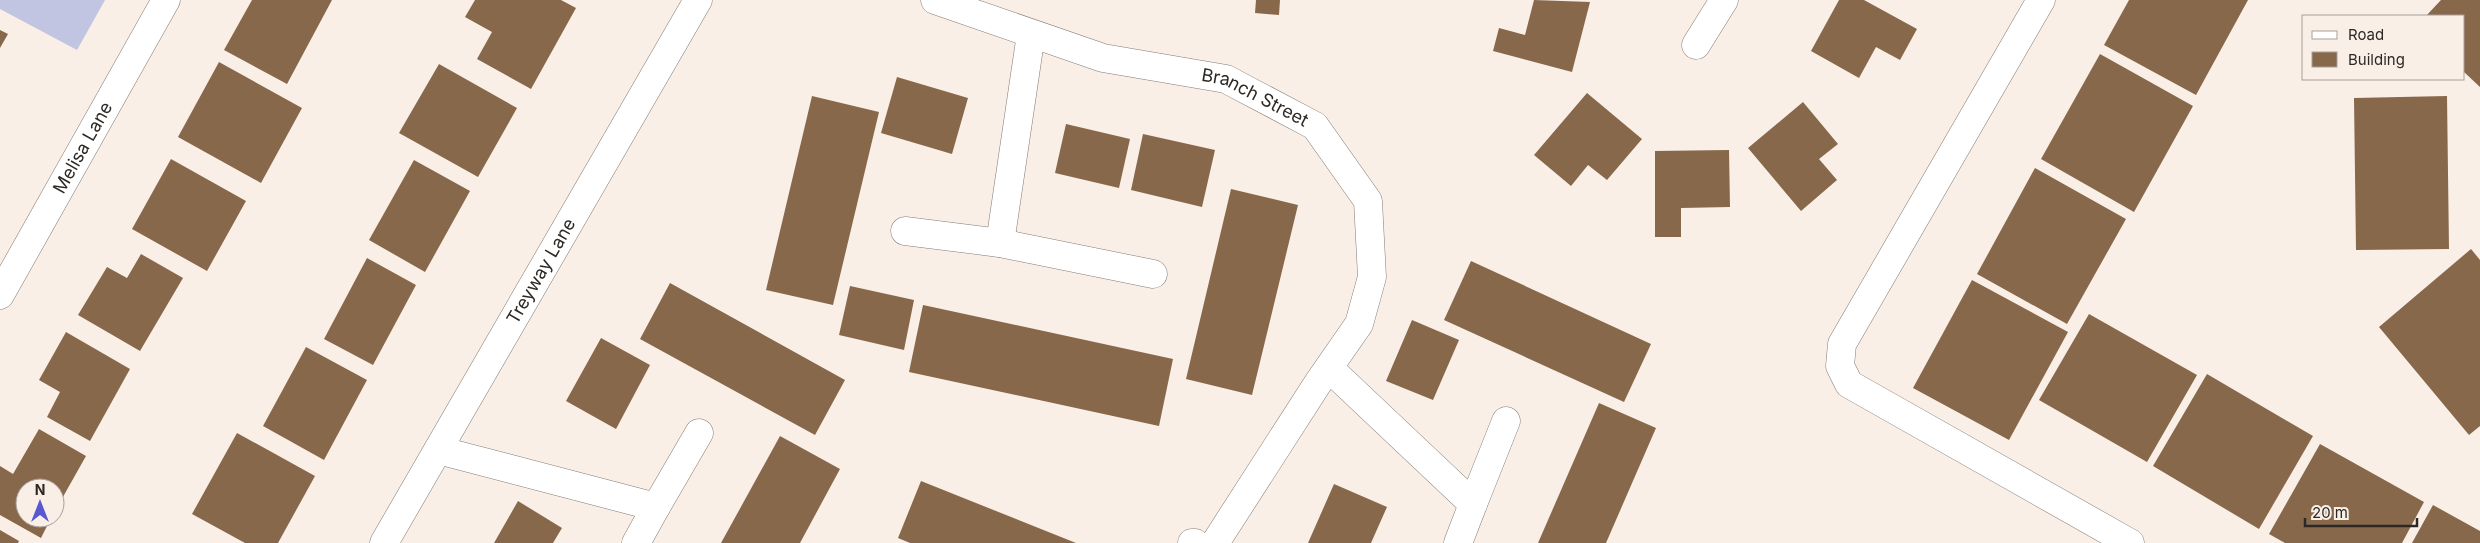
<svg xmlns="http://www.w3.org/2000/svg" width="2480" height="543" viewBox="0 0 2480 543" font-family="Inter,sans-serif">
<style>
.green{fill:#c1c5e1}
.building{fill:#88684b}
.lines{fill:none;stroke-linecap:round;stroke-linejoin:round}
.minor-casing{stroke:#847b74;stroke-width:29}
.minor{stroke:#fff;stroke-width:28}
.labels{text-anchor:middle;stroke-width:5;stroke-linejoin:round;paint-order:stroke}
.street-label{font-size:18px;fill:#2c2825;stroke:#f9efe7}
</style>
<rect width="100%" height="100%" fill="#f9efe7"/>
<path class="green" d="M0,0H105L77,50L0,9Z"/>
<path class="building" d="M252,0H332L287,84L224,50Z
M475,0H561L576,8L531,89L477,59L492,32L465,17Z
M1256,0H1280L1279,15L1255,13Z
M1534,0L1590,2L1572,72L1493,51L1499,28L1525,35Z
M1839,0H1864L1917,29L1900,60L1876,47L1859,78L1811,51Z
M2129,0H2248L2196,95L2104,45Z
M2441,0H2480V87L2464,72V16H2426Z
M0,30L8,34L0,48Z
M2100,54L2193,106L2134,212L2041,159Z
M219,62L302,108L261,183L178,137Z
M439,64L517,108L478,177L399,133Z
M897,77L968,98L952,154L881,133Z
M1587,93L1642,139L1607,180L1588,165L1571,186L1534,155Z
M812,96L879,112L833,305L766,290Z
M2447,96L2449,249L2356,250L2354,98Z
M1803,102L1838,144L1819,159L1837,180L1801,211L1748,148Z
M1066,124L1130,139L1119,188L1055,173Z
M1143,134L1215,150L1202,207L1131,190Z
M1729,150L1730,207L1681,208V237H1655V151Z
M171,159L246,201L207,271L132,229Z
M414,160L470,191L425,272L369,240Z
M2035,168L2126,219L2067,324L1977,274Z
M1231,189L1298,205L1252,395L1186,379Z
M2471,249L2480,260V426L2469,435L2379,327Z
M141,254L183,278L140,351L78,315L107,267L127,278Z
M367,258L416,285L373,365L324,339Z
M1471,261L1651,344L1624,402L1444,320Z
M1972,280L2068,332L2009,440L1913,388Z
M670,283L845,380L815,435L640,339Z
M850,286L914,300L904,350L839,335Z
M923,305L1173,359L1159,426L909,372Z
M2089,314L2197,375L2147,462L2039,400Z
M1412,320L1459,340L1433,400L1386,381Z
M66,332L130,369L90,441L47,417L60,392L39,380Z
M601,338L650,365L616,429L566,401Z
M306,347L367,380L324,460L263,426Z
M2207,374L2313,436L2259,529L2153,466Z
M1599,403L1656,428L1606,543H1538Z
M39,429L86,456L55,511V488H25V518H51L41,538L0,515V466L13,474Z
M237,433L315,476L278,543H245L192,514Z
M780,436L840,469L800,543H721Z
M2320,444L2424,502L2402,543H2285L2269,534Z
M921,481L1076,543H910L898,538Z
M1334,484L1387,507L1371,543H1308Z
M518,501L562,528L553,543H494Z
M2433,505L2480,531V543H2412Z
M0,530L19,541L18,543H0Z"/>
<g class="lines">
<g class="minor-casing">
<g id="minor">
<path id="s1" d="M935,0L1103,58L1226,79L1315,126L1368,201L1372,277L1359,324L1318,383L1215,543"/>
<path d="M2041,0L1842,344L1840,366L1849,384L2130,543"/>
<path d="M1696,45L1724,0"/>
<path d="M905,231L1000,243L1153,274"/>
<path d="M1000,243L1031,34"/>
<path id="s2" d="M0,295L166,0"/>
<path d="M1329,368L1473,504L1506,421"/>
<path d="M438,450L656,507L699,433"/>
<path id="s3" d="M384,543L698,0"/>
<path d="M636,543L656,507"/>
<path d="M1192,543H1195"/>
<path d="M1458,543L1473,504"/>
</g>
</g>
<use href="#minor" class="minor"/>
</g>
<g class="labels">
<g class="street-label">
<text dy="6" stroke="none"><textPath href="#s1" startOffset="336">Branch Street</textPath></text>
<text dy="6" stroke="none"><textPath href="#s2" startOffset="169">Melisa Lane</textPath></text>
<text dy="6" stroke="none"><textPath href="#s3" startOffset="314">Treyway Lane</textPath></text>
</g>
</g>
<rect x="2302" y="15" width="162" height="65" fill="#f9efe7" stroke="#a79f99"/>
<rect x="2312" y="31" width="25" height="8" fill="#ffffff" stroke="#a79f99"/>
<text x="2348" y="40" font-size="15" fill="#2c2825">Road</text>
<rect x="2312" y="52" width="25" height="15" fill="#88684b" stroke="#a79f99"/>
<text x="2348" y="65" font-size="15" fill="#2c2825">Building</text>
<g transform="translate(40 503)"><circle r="24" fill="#f9efe7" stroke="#a79f99"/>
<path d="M0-4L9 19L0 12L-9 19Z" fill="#5858d0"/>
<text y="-8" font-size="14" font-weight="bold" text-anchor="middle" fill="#2c2825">N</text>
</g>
<path d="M2305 518v8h112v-8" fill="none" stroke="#2c2825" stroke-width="2.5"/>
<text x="2312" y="518" font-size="15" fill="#2c2825" stroke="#f9efe7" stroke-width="4" paint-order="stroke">20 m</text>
</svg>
